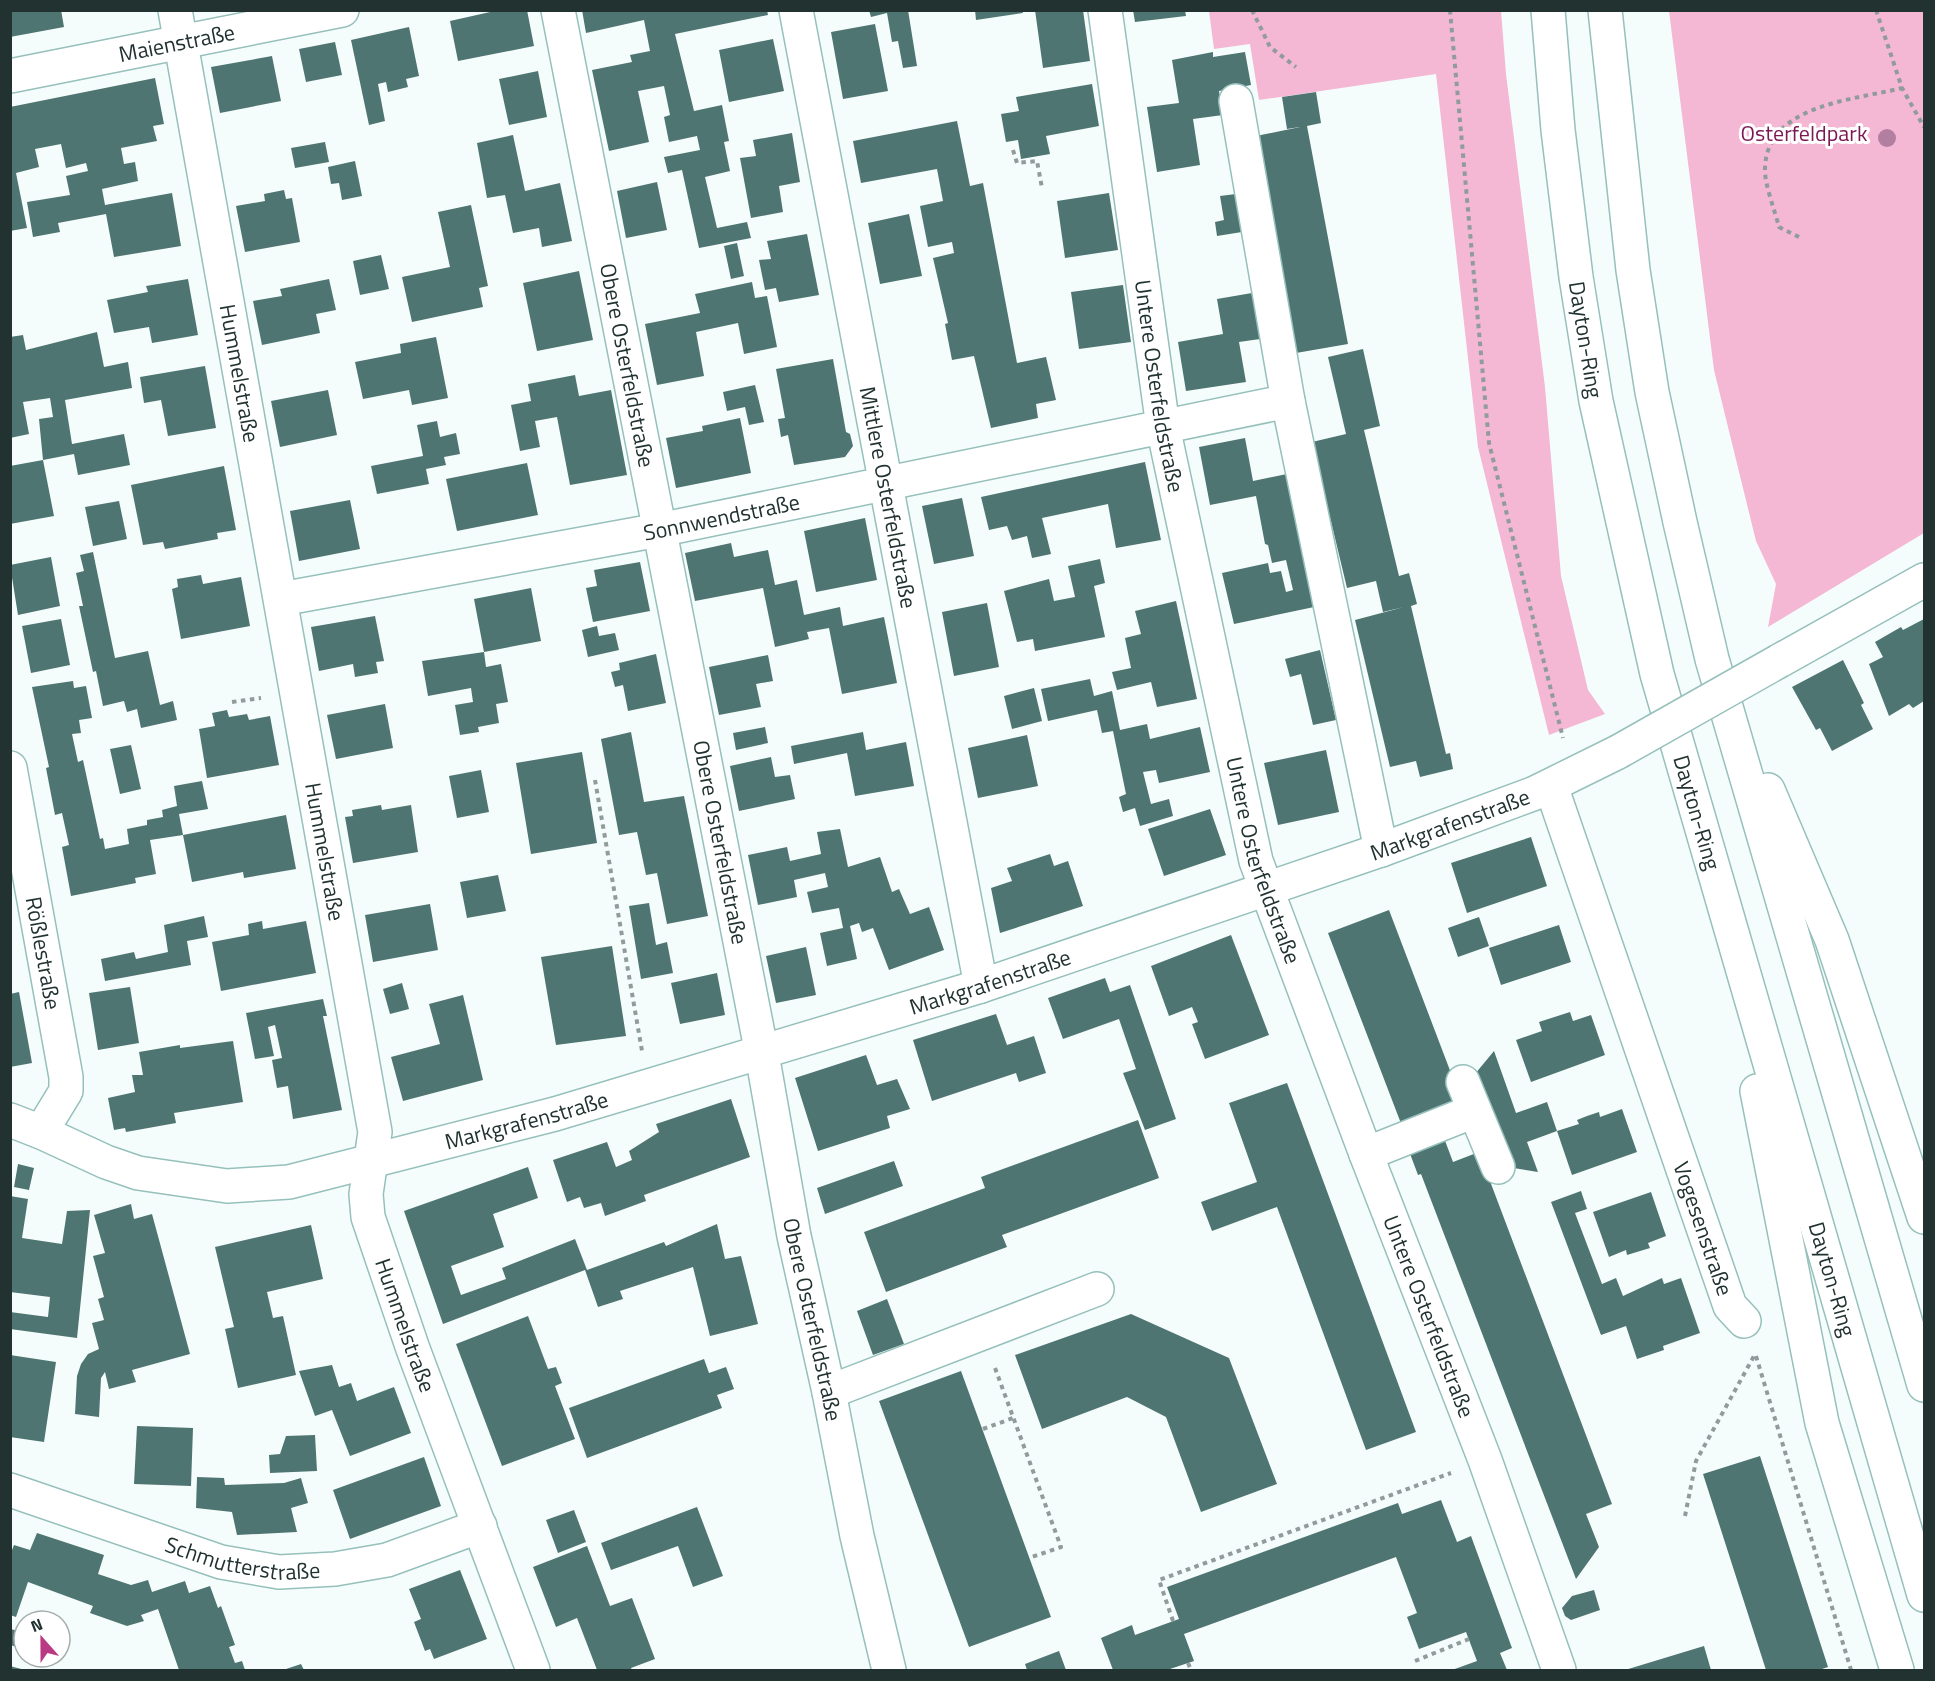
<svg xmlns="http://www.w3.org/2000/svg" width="1935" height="1681" viewBox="0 0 1935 1681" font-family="'Titillium Web',sans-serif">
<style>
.green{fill:#f4b7d4}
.building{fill:#4e7571}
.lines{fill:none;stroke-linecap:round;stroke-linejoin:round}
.minor-casing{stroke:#96c0bb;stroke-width:36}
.highway-casing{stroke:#96c0bb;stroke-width:36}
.path{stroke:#909c9b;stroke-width:4;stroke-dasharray:4.5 4.5;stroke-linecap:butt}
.minor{stroke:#fff;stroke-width:33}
.highway{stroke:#fff;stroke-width:33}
.minor-bridge-casing{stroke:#96c0bb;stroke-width:36;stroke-linecap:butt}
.minor-bridge{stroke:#fff;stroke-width:33}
.tree{fill:#b27fa0}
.labels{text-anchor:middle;stroke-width:6;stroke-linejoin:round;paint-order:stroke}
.street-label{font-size:22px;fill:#213231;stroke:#fff}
.park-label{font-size:22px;fill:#7c1854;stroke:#fff}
</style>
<rect width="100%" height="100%" fill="#f5fdfc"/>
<path class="green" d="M1209,11H1501L1506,74L1545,387L1561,576L1588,690L1605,714L1549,735L1478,447L1436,74L1259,100L1250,44L1214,49Z
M1669,11H1924V533L1768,627L1776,584L1756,541L1714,370Z"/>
<path class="building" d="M10,10H61L64,27L10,37Z
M499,10H527L534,46L458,61L450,21Z
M582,10H767L768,15L675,34L694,111L722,105L729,141L724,142L730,171L705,177L717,228L747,222L751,238L699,248L682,170L668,173L664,157L700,150L697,136L669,142L664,117L670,115L664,86L638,91L649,142L609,151L592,70L632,62L630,55L650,51L644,20L586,33Z
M869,10H908L917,66L903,68L898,41L892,42L887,13L871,17Z
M975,10H1022L1023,13L976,20Z
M1035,10H1083L1090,61L1043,68Z
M1133,10H1185L1186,16L1135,22Z
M875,24L888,91L843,99L831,32Z
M409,27L419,76L406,79L408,87L388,92L386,82L378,84L385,121L369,125L351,40Z
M773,39L784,91L729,102L719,50Z
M335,42L342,75L306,82L299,49Z
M1213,52V57L1245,52L1251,85L1219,91L1223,115L1193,119L1200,165L1157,172L1147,107L1179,103L1172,60Z
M272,56L281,101L220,113L211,67Z
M538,71L547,117L509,125L499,79Z
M155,78L164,124L153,126L157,141L121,148L124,164L135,162L138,181L102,189L105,205L172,193L181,246L114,257L106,214L58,223L60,232L33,237L27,202L70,195L66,176L88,171L86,163L66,168L61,144L35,149L39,167L16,173L27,228L10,231V107Z
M1092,84L1099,126L1046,136L1050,154L1021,159L1018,140L1006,142L1001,114L1019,111L1016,97Z
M1316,92L1321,123L1307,126L1348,344L1296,353L1256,136L1300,127L1287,129L1282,97Z
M957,121L970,186L983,183L1017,363L1046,357L1056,400L1036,404L1038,418L991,428L974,356L952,360L945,324L948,323L933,258L954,253L952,242L928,247L920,206L943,201L937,169L861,183L853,141Z
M792,133L800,182L779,186L783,212L751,218L740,158L756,156L753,140Z
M513,135L525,191L560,183L572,241L542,247L539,228L513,233L505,195L487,198L477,143Z
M325,142L329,162L295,168L291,148Z
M355,161L362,196L342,200L339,183L331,184L328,167Z
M657,182L667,230L626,238L617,191Z
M284,190L286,199L292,198L300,242L245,252L236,206L265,201L264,194Z
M1109,193L1118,250L1065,258L1057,201Z
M1236,194L1242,232L1217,236L1215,222L1224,220L1220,196Z
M471,205L488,286L479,288L483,307L412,322L402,277L450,267L438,212Z
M909,214L922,276L880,284L868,223Z
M807,234L819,295L779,302L776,288L765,290L759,260L771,259L767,241Z
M737,243L744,276L731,279L724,246Z
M381,255L389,289L360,295L353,261Z
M579,271L593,340L537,351L523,283Z
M188,279L198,335L152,343L149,327L114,333L107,300L148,292L146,286Z
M329,279L336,310L316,314L320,333L262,345L253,301L282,296L280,289Z
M752,282L755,298L767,296L777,347L744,354L738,323L696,332L704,376L657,385L645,324L700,313L695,294Z
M1123,285L1131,342L1079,349L1071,292Z
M1252,293L1260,339L1239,342L1246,382L1186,391L1178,342L1223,334L1217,299Z
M97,332L104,367L128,362L132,388L65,400L72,444L124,434L130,465L78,475L74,454L43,460L39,419L53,417L50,398L23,402L29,434L10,438V337L23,335L26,350Z
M436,337L448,398L412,405L409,390L363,399L355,362L401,353L400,344Z
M1363,349L1380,426L1364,430L1399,576L1409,573L1417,604L1411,606L1446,754L1450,753L1453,769L1420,777L1416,761L1390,767L1355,620L1404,607L1383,612L1376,581L1347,588L1312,442L1346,434L1328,357Z
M833,359L846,432L850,434L853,446L845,457L794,465L788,435L781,437L778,419L785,418L776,369Z
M205,366L216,428L168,436L161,400L144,403L140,377Z
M575,375L579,396L611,390L627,475L570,485L557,417L535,421L540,447L520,451L511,405L531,401L528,384Z
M755,385L764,422L749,425L745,407L727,411L723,392Z
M328,390L337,435L280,447L271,401Z
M740,418L751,473L676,488L666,438L703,431L702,426Z
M437,421L440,437L456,433L460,454L444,457L446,465L426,469L429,484L377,494L371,466L423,456L417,425Z
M1245,438L1253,481L1287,474L1314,607L1234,624L1222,573L1268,563L1270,573L1281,571L1286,592L1293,590L1286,560L1272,563L1268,545L1265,544L1256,496L1210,505L1199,447Z
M43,460L54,516L10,524V466Z
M1145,462L1161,540L1116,548L1108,504L1042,518L1051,554L1032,558L1027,536L1012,540L1007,526L989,530L981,497Z
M527,463L538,515L457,531L446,479Z
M224,466L236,530L217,533L218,539L165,549L163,542L143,545L131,485Z
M962,498L974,556L934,564L922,506Z
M350,500L360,549L299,561L290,511Z
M119,501L127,539L93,546L85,507Z
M865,518L877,580L816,592L804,531Z
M731,543L734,557L768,550L775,585L797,580L804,615L840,607L843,626L884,617L897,683L842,694L829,628L807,632L809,639L775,647L763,588L695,601L685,553Z
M93,552L115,658L148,651L160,705L173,701L177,720L141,728L137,709L127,712L124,701L103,706L96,671L93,672L79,606H83L76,573L84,571L80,555Z
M51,557L60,606L18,615L10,565Z
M1100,559L1105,583L1094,586L1105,637L1035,651L1033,639L1017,642L1004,591L1049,579L1054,601L1075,597L1068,566Z
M640,562L650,611L593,622L586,588L597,586L594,570Z
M201,575L203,584L241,577L250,626L181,639L172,589L178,587L177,579Z
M531,588L541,641L484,652L474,599Z
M1176,601L1197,699L1157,707L1151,682L1117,690L1112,672L1131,668L1125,638L1141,634L1135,611Z
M987,603L999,667L954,676L942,612Z
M375,616L384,661L376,662L378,673L355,677L353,664L319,671L311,627Z
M61,619L70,665L31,673L22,626Z
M1924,619V701L1913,708L1909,704L1889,716L1869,664L1883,657L1875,642L1901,627L1903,630Z
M597,626L599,636L615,633L619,650L588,657L582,630Z
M1320,650L1336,720L1313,725L1301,674L1290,677L1285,659Z
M484,652L486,667L501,664L508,702L496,704L499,723L478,727L479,732L460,735L455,705L473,702L471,688L428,696L422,661Z
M656,654L666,703L628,711L623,685L615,687L611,672L620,670L619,663Z
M768,655L773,681L756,684L761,707L719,715L709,667Z
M1843,660L1864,703L1861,705L1873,729L1832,751L1820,728L1816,730L1792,687Z
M1090,679L1094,696L1112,691L1120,730L1147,724L1150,739L1200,727L1210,772L1159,783L1156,770L1143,772L1151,804L1169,799L1173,816L1140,826L1135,808L1123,812L1119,797L1126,794L1113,731L1102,733L1097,710L1048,721L1041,689Z
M73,681L74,688L86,686L92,718L79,720L81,733L72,734L78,762L83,760L100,839L103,838L105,849L129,844L127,829L147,825V820L163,817L162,810L177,806L174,786L202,781L208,809L179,814L183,835L150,840L156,874L135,878L136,883L71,896L62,847L69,845L62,813L55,815L46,768L49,767L32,687Z
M1034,688L1042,721L1012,729L1004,696Z
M385,704L393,748L336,759L327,715Z
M227,710L229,717L247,714L249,720L270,716L279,765L207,778L199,729L215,726L212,713Z
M765,727L768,743L736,750L733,733Z
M631,732L644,802L684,796L708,916L667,924L657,873L646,875L637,832L619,835L601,739Z
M863,732L866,750L906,742L914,786L855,796L847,753L794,764L791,746Z
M1027,735L1038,786L978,798L968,748Z
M131,745L141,789L120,794L110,749Z
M1326,750L1339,812L1278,825L1264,763Z
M582,752L597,843L531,854L516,763Z
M771,757L775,777L790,775L795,799L739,811L730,766Z
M481,770L489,812L457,818L449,776Z
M381,805L382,810L411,805L418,852L353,863L345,817L353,816L352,810Z
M1210,809L1226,855L1164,876L1148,829Z
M286,815L296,869L244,878L243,872L192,882L183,835Z
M840,829L848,867L880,857L892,892L899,889L910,914L929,907L944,950L889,970L873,928L862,932L859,923L850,926L857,959L827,966L820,933L843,928L839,908L812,913L807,892L828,887L825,873L794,880L797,897L758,905L748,855L787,847L790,861L821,854L817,832Z
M1531,837L1547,886L1467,913L1451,863Z
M1050,854L1054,866L1068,861L1083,906L1000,933L991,888L1012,881L1007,868Z
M498,875L506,911L467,918L460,882Z
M649,903L656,945L667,942L673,973L641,979L629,906Z
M430,904L438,950L373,962L365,915Z
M1389,910L1462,1102L1402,1126L1328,933Z
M204,916L208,937L187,941L191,965L105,981L101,959L134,952L136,959L168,952L164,925Z
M1479,917L1489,946L1458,957L1448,928Z
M262,921L263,929L306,921L316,973L221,991L212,942L249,935L248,924Z
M1559,925L1571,962L1501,985L1489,948Z
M1231,935L1269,1035L1205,1059L1192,1024L1198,1022L1192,1007L1169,1016L1151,966Z
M612,946L626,1036L556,1045L541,957Z
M806,947L816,995L776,1003L766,956Z
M717,973L725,1015L680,1024L671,983Z
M1105,978L1110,992L1130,985L1176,1119L1145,1130L1123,1073L1136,1069L1119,1019L1063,1039L1048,998Z
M402,983L409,1009L390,1014L383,989Z
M130,987L139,1043L98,1050L89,993Z
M19,992L32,1063L10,1067V994Z
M463,995L483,1080L403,1101L391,1057L440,1044L429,1004Z
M323,999L327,1016H323L342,1110L293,1119L288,1086L277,1088L272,1060L282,1058L275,1025L268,1027L274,1056L255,1059L246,1013Z
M1570,1012L1573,1021L1591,1015L1605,1055L1531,1082L1516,1040L1542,1031L1539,1022Z
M996,1014L1007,1045L1034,1036L1046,1073L1019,1082L1016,1073L932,1101L913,1040Z
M233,1041L243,1102L174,1113L176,1123L126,1132L125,1128L114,1130L108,1098L135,1092L132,1075H143L139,1052L180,1045V1048Z
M1494,1051L1516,1113L1547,1102L1557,1131L1527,1142L1538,1172L1501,1166L1470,1080Z
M866,1055L877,1085L897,1079L910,1109L887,1116L890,1128L818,1151L795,1078Z
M1287,1083L1416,1432L1366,1450L1277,1207L1212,1231L1201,1202L1257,1182L1229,1103Z
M731,1099L750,1157L644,1195L646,1201L605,1216L601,1203L584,1208L580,1197L567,1202L553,1160L607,1142L616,1167L632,1160L629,1151L659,1132L656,1124Z
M1622,1109L1637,1152L1572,1175L1557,1131L1579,1124L1577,1120L1587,1116L1599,1112L1600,1117Z
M1138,1120L1159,1178L1002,1235L1007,1247L886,1292L864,1232L985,1188L981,1177Z
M1441,1130L1453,1162L1479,1152L1612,1504L1586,1514L1599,1547L1576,1579L1421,1174L1418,1175L1406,1143Z
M894,1161L903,1186L825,1214L817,1188Z
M18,1164L34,1168L29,1190L14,1187Z
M528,1167L538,1198L493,1214L504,1247L451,1266L461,1295L506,1279L502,1268L575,1239L587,1270L664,1242L666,1246L717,1224L725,1259L741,1256L758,1324L710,1336L693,1267L620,1291L623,1299L598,1307L585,1270L443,1324L404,1211Z
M1581,1191L1587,1209L1575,1213L1602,1284L1616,1278L1623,1296L1662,1278L1664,1284L1681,1278L1700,1333L1663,1346L1664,1350L1637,1359L1626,1326L1601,1335L1551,1202Z
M1651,1192L1666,1236L1648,1243L1650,1248L1627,1255L1626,1250L1609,1257L1593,1212Z
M10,1196L28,1199L22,1238L62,1244L67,1211L90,1210L77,1338L10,1329V1312L48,1317L50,1297L10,1292Z
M131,1204L134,1219L152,1214L190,1354L132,1370L136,1382L109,1389L105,1372L101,1378L99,1417L75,1414L77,1376L81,1364L88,1354L99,1349L92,1323L104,1320L98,1299L104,1297L93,1256L105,1253L94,1215Z
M311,1225L323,1279L267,1292L273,1318L283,1316L296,1375L238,1388L225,1329L234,1327L215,1247Z
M887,1299L904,1344L873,1355L857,1311Z
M1131,1314L1229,1358L1277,1484L1201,1512L1166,1417L1127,1397L1042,1429L1015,1355Z
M528,1316L548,1369L556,1367L562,1383L555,1386L575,1439L502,1466L456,1344Z
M10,1355L56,1362L44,1442L10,1437Z
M704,1359L709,1373L726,1367L734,1389L717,1395L722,1408L587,1458L569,1408Z
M332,1365L339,1387L351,1383L357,1401L394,1387L411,1433L350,1456L332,1410L315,1416L299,1371Z
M961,1371L1051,1617L969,1647L879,1401Z
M137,1426L193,1428L191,1486L134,1484Z
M315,1435L317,1471L270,1473L269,1455L280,1454L286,1436Z
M1760,1456L1828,1667L1819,1670H1766L1703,1474Z
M424,1457L441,1506L350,1539L333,1490Z
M197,1477L224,1478L225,1485L284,1483L301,1478L308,1503L291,1508L297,1532L237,1535L232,1512L196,1508Z
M1441,1500L1457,1542L1471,1536L1512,1648L1500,1653L1507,1670H1452L1477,1661L1466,1632L1419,1649L1407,1617L1417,1613L1396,1557L1184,1634L1194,1661L1167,1670H1113L1101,1638L1132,1625L1135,1635L1179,1619L1167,1587L1398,1503L1402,1514Z
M697,1507L723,1576L693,1587L678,1546L611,1570L601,1543Z
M574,1510L586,1542L558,1553L546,1520Z
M37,1533L104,1555L98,1574L131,1585L148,1580L152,1592L185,1581L189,1593L210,1586L218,1608L221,1606L235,1645L229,1647L235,1663L242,1661L245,1670H179L158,1609L141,1615L144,1621L127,1626L90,1613L93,1606L28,1582L16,1617L10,1615V1555L14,1545L30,1550Z
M587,1546L610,1606L632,1598L655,1659L631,1668L632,1670H597L577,1618L556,1627L533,1567Z
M460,1570L487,1639L434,1659L430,1649L425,1651L414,1622L421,1619L409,1589Z
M1594,1590L1600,1610L1571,1620L1565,1616L1562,1608L1572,1596Z
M10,1629L24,1632V1649L10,1645Z
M1704,1646L1711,1670H1625Z
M1059,1651L1066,1670H1027L1025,1664Z
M301,1664L304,1670H283Z
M10,1666L25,1670H10Z"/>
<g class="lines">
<g class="minor-casing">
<g id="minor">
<path id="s1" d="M175,10L375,1132L366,1194L368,1217L413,1349L533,1670"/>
<path id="s2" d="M558,10L762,1054L794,1236L829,1392L857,1536L889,1670"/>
<path id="s3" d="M796,10L981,986"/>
<path id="s4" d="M1105,10L1163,427L1256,861L1366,1154L1485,1460L1559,1670"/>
<path id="s5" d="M10,76L342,10"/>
<path d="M1236,101L1288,401L1381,850"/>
<path id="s6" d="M281,599L659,530L1288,401"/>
<path d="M1779,661L1924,580"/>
<path id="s7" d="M10,768L66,1077V1091L41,1132"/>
<path id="s8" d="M1551,786L1730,1306L1744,1321"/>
<path d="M1463,1082L1498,1167"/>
<path id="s9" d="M10,1120L41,1132L106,1162L138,1173L227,1186L289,1182L555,1114L981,986L1381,850L1535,793L1618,752"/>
<path d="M1366,1154L1474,1111"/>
<path d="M829,1392L1097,1289"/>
<path id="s10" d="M10,1490L221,1562L279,1572L335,1569L387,1560L480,1526"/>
</g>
</g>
<g class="highway-casing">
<g id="highway">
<path id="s11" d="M1548,10L1558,130L1576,277L1596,401L1657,674L1924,1595"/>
<path d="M1605,10L1633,270L1652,392L1680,522L1712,659L1924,1385"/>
<path d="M1768,790L1832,940L1924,1217"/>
<path d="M1757,1091L1822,1423L1897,1670"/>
</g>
</g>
<path class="path" d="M1252,10L1270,47L1296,67
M1450,10L1489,443L1563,738
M1876,10L1902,88L1924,127
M1013,150L1017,163L1037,161L1042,188
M1799,237L1779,227C1775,211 1764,183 1765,168C1767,104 1855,100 1902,88
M232,702L261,698
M595,780L642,1051
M1756,1356L1851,1670
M995,1368L1061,1547L1029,1558
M983,1429L1013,1418
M1685,1516L1696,1461L1754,1356
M1173,1621L1159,1580L1451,1473
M1415,1661L1469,1639
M1188,1663L1191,1670"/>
<use href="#minor" class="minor"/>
<use href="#highway" class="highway"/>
<g class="minor-bridge-casing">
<path id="minor-bridge" d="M1618,752L1779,661"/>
</g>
<use href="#minor-bridge" class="minor-bridge"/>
</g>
<circle class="tree" cx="1887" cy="138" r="9"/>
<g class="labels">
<g class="street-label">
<text dy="8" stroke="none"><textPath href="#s5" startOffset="170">Maienstraße</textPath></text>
<text dy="8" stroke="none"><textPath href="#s11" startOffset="332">Dayton-Ring</textPath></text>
<text dy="8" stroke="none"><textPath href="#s2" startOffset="362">Obere Osterfeldstraße</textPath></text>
<text dy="8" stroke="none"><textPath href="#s1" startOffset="369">Hummelstraße</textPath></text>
<text dy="8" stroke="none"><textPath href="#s4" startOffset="380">Untere Osterfeldstraße</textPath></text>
<text dy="8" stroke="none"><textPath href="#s3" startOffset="496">Mittlere Osterfeldstraße</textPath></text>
<text dy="8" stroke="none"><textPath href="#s6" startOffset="448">Sonnwendstraße</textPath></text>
<text dy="8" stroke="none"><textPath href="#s11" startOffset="818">Dayton-Ring</textPath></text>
<text dy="8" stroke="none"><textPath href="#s9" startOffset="1506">Markgrafenstraße</textPath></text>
<text dy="8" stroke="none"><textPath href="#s2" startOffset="848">Obere Osterfeldstraße</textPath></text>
<text dy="8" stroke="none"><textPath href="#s1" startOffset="855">Hummelstraße</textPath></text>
<text dy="8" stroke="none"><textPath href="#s4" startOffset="866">Untere Osterfeldstraße</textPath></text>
<text dy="8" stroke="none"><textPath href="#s7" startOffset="188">Rößlestraße</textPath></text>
<text dy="8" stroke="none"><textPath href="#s9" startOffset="1020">Markgrafenstraße</textPath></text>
<text dy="8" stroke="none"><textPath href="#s9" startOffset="536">Markgrafenstraße</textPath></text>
<text dy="8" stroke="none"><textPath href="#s8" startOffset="468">Vogesenstraße</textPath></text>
<text dy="8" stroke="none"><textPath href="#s11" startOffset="1304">Dayton-Ring</textPath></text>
<text dy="8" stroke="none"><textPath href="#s4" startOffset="1352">Untere Osterfeldstraße</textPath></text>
<text dy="8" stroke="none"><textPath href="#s2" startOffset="1334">Obere Osterfeldstraße</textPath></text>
<text dy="8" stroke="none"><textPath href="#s1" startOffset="1340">Hummelstraße</textPath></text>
<text dy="8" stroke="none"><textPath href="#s10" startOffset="244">Schmutterstraße</textPath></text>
</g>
<g class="park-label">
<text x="1804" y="141">Osterfeldpark</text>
</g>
</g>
<rect width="1935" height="1681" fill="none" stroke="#213231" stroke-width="24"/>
<g transform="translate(42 1639) rotate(339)"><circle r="28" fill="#ffffff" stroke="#a6adad" stroke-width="1.5"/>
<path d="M0-4.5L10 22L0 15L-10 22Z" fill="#ba3983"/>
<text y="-9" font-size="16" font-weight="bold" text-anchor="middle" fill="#213231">N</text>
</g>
</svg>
